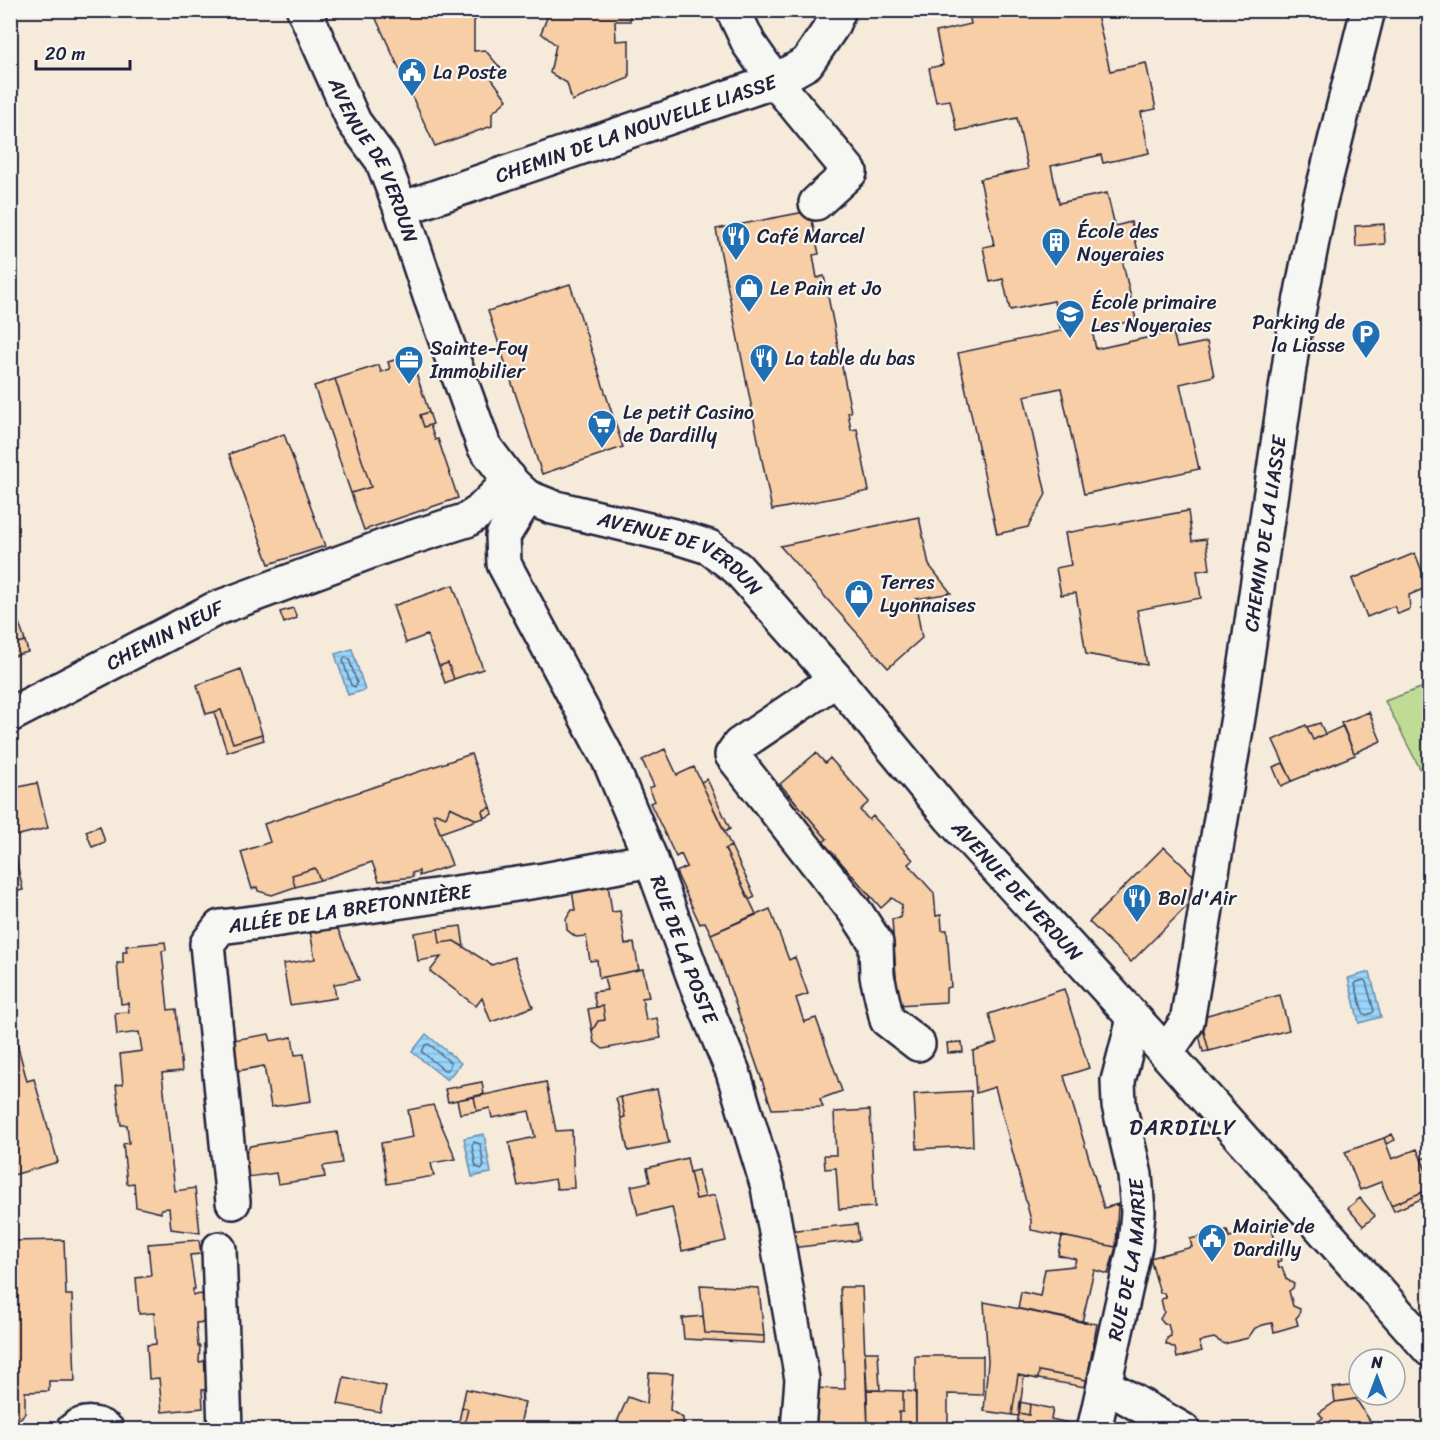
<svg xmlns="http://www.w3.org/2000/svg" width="1440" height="1440" viewBox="0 0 1440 1440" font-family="Sriracha,sans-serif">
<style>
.green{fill:#bedc94;stroke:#707f68;stroke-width:1.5}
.water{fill:url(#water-rules);stroke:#6a8dae;stroke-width:1.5}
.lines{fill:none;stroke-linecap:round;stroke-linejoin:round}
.shore{stroke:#526a87;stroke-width:1.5}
.building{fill:#f7cea6;stroke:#22223b;stroke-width:1.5}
.minor-casing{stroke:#22223b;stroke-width:38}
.minor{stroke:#f6f6f2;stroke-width:33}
.labels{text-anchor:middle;stroke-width:4.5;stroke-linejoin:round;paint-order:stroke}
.poi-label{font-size:20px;fill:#22223b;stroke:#f6f6f2;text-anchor:start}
.street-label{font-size:20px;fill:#22223b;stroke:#f6f6f2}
.quarter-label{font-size:22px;letter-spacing:1.5px;fill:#22223b;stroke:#f6f6f2}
</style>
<defs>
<pattern id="water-rules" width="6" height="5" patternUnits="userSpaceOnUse" patternTransform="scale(1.5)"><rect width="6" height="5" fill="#9ad5fa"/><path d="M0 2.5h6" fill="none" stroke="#84b7d7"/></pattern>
</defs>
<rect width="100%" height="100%" fill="#f6eadb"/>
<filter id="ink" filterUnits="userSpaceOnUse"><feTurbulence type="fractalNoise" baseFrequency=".0167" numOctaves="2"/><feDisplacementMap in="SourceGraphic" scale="12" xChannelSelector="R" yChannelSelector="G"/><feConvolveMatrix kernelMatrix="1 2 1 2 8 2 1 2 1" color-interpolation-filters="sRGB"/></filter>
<g filter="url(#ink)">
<path class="green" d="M1429,685H1430L1429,786L1385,701Z"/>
<path class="water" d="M352,649L365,690L348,695L335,654Z
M1370,972L1381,1017L1359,1023L1348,978Z
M426,1034L461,1063L447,1080L412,1052Z
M484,1134L491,1173L472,1177L464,1138Z"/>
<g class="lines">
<path class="shore" d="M345,657L349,659L357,683L355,687L351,685L343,661Z
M1364,980L1366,982L1374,1011L1372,1013L1366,1015L1363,1013L1355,984L1357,982Z
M429,1044L451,1063L448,1070H444L422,1052L425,1045Z
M474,1142L480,1144L484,1166L482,1169L476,1167L472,1146Z"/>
</g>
<path class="building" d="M372,10H486L474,21V51L485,50L503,71L492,79L507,100L492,113V126L435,146Z
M550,10H630V21H615L616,41L629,40V78L572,101L567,83L550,73L556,45L541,33Z
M968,10H1096L1110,71L1146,63L1156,109L1141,112L1149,153L1103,163L1101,155L1051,166L1059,203L1107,193L1115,226L1131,222L1138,251L1121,255L1136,320L1092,330L1096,349L1173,332L1177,348L1207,342L1214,376L1180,384L1199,469L1084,494L1061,388L1024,396L1046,494L1028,527L997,534L958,353L1061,331L1054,301L1010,310L1003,279L990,282L983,247L994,245L980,179L1028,169L1017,118L957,131L950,100L936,102L929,68L943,65L936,32L971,24Z
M810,211L819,254L813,255L817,278L824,276L851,412H848L851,430L857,429L869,491L772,510L716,229Z
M1384,224L1385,244L1356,247L1355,226Z
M570,284L623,447L542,474L488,311Z
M410,355L429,412L420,415L424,427L430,425L435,440L438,439L458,498L364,530L351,493L371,487L335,379L379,365L381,372L390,369L388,362Z
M335,379L371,487L351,493L314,386Z
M429,412L433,424L424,427L420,415Z
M284,434L325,546L269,564L229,454Z
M1188,511L1192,541L1206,539L1210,569L1197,571L1201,598L1137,610L1147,665L1086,654L1076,593L1061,595L1056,568L1071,565L1065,533Z
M919,517L929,565L951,593L915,599L922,638L888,668L780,546Z
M1415,553L1428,587L1409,595L1410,609L1398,614L1394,606L1367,617L1352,579Z
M453,585L483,669L454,679L448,663L439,666L427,635L406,643L393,606Z
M10,594L19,623L10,626Z
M293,608L297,618L284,623L280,612Z
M19,623L25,641L10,645V626Z
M25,641L28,652L10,657V645Z
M448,663L454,679L445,683L439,666Z
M241,669L262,734L233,743L221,710L206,714L197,685Z
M221,710L233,743L262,734L264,740L227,752L214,712Z
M1369,712L1381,741L1354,753L1341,723Z
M1320,723L1325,734L1313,740L1307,727Z
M1306,725L1313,740L1343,726L1355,755L1292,781L1273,740Z
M665,749L677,775L694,767L731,846L725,849L756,914L711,934L705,922L700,924L676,872L687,867L681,854L676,857L650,803L655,801L649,788L654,786L642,760Z
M816,753L825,763L830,758L869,802L860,810L869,820L873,816L913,860L908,864L934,893L936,916L941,915L942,930H947L951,987L946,988V1002L898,1005L892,919L900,918L902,905L892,898L881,908L823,842L827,839L780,784Z
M471,754L491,807L482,811L484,818L477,820L450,807L446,817L436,813L433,814L452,865L419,876V871L412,873L413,877L379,881L372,862L320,880L315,868L292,875L295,887L272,895L258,891L257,887L252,889L241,852L270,842L264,824Z
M1283,763L1292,781L1281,786L1273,767Z
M707,779L730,829L725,832L701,782Z
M37,783L48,828L11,837L10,789Z
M789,794L827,839L823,842L784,798Z
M450,807L477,820L440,833L433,814L436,813L446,817Z
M491,807L493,814L484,818L482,811Z
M100,826L105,842L92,847L86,831Z
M10,833L23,890L10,893Z
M731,846L755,897L749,900L725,849Z
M1164,847L1195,877L1190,903L1131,962L1089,922Z
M832,852L871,897L868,900L828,856Z
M315,868L320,880L295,887L292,875Z
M608,884L612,912L620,911L625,944L634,943L639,970L599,978L597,960L590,961L586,936L576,937L567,930L566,919L572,910H575L572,890Z
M770,909L789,960L795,957L808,994L796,998L804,1022L816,1018L842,1091L820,1099L823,1107L772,1109L711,934Z
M461,926L464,947L454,941L440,943L438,929Z
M337,927L359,980L334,984L336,998L290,1005L283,964L315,959L310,931Z
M438,929L440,943L454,941L492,965L514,957L533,1007L491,1022L482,998L476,1006L430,971L441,957L418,961L414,933Z
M887,933H893L897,990L891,991Z
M165,942L166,950L162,951L168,1010L176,1009L182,1071L162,1073L175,1191L195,1188L200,1233L171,1229L169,1208L161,1209V1213L136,1207L134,1183L127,1184L123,1144L129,1143L127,1125H121L116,1085L123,1084L120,1054L142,1051L139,1032L117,1035L115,1013L129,1012L128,1003L121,1004L117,963H123V952H127L126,946Z
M643,969L649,997L642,998L646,1020L657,1018L661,1038L603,1049L594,1042L592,1031L598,1021L605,1020L603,1006L596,1007L593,992L607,990L604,977Z
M1064,989L1089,1068L1064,1076L1104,1208L1118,1204L1116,1247L1031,1230V1220L995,1087L976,1093L973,1051L997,1043L989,1014Z
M1280,995L1289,1030L1209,1051L1200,1017Z
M603,1006L605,1020L598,1021L592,1031L588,1009Z
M13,1028L27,1081L34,1079L58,1162L10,1176V1029Z
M1203,1029L1209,1051L1203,1052L1198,1030Z
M269,1034L271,1041L292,1037L295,1055L304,1054L311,1101L271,1107L264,1066L237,1071L233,1040Z
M962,1042L963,1052L948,1053L947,1043Z
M482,1082L484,1094L448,1102L445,1089Z
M546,1082L556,1131L572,1130L574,1188L557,1189L555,1179L518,1186L509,1143L535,1137L529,1111L492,1118L490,1108L477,1111L474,1097Z
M657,1089L669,1143L628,1151L621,1118L625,1117L621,1097Z
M971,1091L973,1146L917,1149L914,1094Z
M474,1097L477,1111L460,1114L457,1100Z
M621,1097L625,1117L621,1118L616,1098Z
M433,1105L456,1159L431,1163L434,1176L387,1184L381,1143L413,1137L408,1110Z
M870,1110L875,1207L839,1209L836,1168L825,1169L824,1155H836L834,1112Z
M337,1132L342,1163L323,1166L325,1177L278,1184L276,1173L248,1177L245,1155L250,1146Z
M1392,1134L1395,1140L1386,1144L1384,1138Z
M1384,1138L1392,1159L1417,1149L1430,1180V1189L1391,1205L1381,1182L1360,1190L1345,1152Z
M1430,1156V1180L1421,1159Z
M687,1158L696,1199L715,1195L726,1241L682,1251L672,1207L638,1215L631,1186L650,1182L647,1168Z
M698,1170L705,1197L696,1199L690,1172Z
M1430,1189V1195L1394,1211L1391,1205Z
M1360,1198L1375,1216L1363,1226L1348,1208Z
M857,1224L859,1240L791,1248L787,1231Z
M1271,1226L1281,1261L1277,1262L1279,1268L1282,1267L1286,1279L1294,1284L1293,1288L1289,1291L1293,1306L1300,1309L1299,1315L1296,1318L1298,1325L1274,1332L1272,1323L1263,1325L1255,1328L1248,1338L1224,1344L1214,1338L1205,1340L1199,1342L1202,1351L1177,1358L1175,1348L1166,1344L1167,1338L1171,1336L1168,1324H1164L1160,1319L1164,1312L1161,1299L1166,1298L1164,1293H1160L1150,1258L1192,1247L1190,1239L1227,1230L1229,1237Z
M1062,1236L1116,1247L1108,1274L1094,1270L1082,1322L1018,1309L1021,1292L1040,1296L1045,1269L1074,1266L1076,1259L1058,1255Z
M64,1240L66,1295H72L75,1381H49V1391L25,1392V1413L19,1420H10V1241Z
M199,1240L201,1254L190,1255L195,1289H193V1295L204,1294L206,1322L196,1323L198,1346H200L199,1362L210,1360L212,1389L202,1390L203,1408L162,1412L159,1378L149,1379L147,1345L156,1344L154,1313L139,1314L136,1278L151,1276L148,1244Z
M700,1285L759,1288L764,1336L705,1333Z
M840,1287H862L868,1430H813L808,1388L845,1389Z
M984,1302L1097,1324L1087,1380L1039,1371L1038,1379L1018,1375L1012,1415L984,1411L988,1361Z
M703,1316L705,1333L764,1336V1343L684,1339L682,1318Z
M865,1352H878L880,1390H867Z
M915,1356H983V1395L948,1394V1430H916Z
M1039,1371L1087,1380L1085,1387L1038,1379Z
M649,1373L673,1374L670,1410L683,1418V1430H634L617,1422L628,1397L647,1404Z
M1018,1375L1024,1376L1019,1416L1012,1415Z
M344,1377L386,1386L380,1412L338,1404Z
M1358,1385L1360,1398L1335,1402L1333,1388Z
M466,1389L525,1402L519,1430H463L468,1409L462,1407Z
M867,1390L903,1391V1412H899V1430H868Z
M903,1391L916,1392V1430H899V1412H903Z
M1356,1399L1376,1430H1318L1314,1424L1323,1418L1319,1413L1335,1402Z
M1020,1402L1030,1404L1029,1415L1019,1413Z
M1030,1404L1053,1409L1051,1419L1078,1425L1077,1430H1016L1019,1413L1029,1415Z
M462,1407L468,1409L463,1430H457Z"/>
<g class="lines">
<g class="minor-casing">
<g id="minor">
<path id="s1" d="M304,10L354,122L382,160L401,209L430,296L484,446L511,482L527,497L552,507L674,536L709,547L737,568L836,679L950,817L1166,1053L1430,1350"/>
<path d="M733,10L749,44L775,81L850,172L816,203"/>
<path id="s2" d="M401,209L775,81L807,63L832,26L839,10"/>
<path id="s3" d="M527,497L503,536L504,564L610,762L651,860L697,986L733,1072L768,1187L802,1379L798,1430"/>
<path d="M825,687L739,745L732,755L857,914L876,943L877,976L887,1020L918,1044"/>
<path id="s4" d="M10,715L215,609L385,546L467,520L479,512L498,493L509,478"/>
<path id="s5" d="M1166,1053L1187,1022L1239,711L1294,334L1319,205L1368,10"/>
<path id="s6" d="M233,1202L207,944L220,927L260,922L544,880L651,860"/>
<path d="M219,1249L225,1430"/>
<path d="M1105,1385L1183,1430"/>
<path d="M73,1430C84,1421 96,1422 107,1430"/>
<path id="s7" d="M1094,1430L1135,1246L1138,1212L1135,1175L1119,1105L1118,1081L1134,1019"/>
</g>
</g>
<use href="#minor" class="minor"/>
</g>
</g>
<defs>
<g id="civic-pin" transform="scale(1.5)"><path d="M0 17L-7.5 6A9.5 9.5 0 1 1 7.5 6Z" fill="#1f6fb2" stroke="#f6f6f2"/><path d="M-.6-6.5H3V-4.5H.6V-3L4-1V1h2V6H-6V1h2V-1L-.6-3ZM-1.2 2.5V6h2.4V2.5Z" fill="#fff"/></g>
<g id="restaurant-pin" transform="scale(1.5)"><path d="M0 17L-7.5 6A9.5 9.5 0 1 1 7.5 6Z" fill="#1f6fb2" stroke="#f6f6f2"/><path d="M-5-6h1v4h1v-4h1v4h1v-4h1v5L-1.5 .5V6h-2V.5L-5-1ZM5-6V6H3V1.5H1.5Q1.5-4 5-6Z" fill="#fff"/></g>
<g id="building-pin" transform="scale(1.5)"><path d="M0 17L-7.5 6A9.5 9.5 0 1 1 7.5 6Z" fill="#1f6fb2" stroke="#f6f6f2"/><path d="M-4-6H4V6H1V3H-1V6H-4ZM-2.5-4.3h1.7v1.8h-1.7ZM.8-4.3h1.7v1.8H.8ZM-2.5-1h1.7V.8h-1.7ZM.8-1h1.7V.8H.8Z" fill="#fff"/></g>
<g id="shop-pin" transform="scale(1.5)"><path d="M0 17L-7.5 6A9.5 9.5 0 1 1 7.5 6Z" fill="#1f6fb2" stroke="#f6f6f2"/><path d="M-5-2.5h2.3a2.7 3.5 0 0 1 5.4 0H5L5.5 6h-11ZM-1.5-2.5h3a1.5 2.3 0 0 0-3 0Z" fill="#fff"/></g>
<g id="school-pin" transform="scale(1.5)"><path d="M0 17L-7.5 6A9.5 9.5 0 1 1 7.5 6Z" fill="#1f6fb2" stroke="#f6f6f2"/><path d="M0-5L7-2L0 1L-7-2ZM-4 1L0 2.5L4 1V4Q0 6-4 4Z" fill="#fff"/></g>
<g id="parking-pin" transform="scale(1.5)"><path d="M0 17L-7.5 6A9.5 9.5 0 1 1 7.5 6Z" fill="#1f6fb2" stroke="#f6f6f2"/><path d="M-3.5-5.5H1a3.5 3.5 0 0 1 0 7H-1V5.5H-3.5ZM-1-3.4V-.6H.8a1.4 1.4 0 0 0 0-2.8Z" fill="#fff"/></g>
<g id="office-pin" transform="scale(1.5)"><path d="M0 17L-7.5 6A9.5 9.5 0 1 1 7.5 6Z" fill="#1f6fb2" stroke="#f6f6f2"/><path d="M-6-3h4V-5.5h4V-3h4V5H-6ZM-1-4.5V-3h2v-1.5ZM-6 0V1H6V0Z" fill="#fff"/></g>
<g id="supermarket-pin" transform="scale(1.5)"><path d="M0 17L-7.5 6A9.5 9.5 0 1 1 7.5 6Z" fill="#1f6fb2" stroke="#f6f6f2"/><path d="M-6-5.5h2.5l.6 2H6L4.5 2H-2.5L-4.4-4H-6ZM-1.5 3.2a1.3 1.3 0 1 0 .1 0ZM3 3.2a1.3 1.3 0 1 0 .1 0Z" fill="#fff"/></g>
</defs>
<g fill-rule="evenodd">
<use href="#civic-pin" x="412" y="72"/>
<use href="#restaurant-pin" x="736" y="236"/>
<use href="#building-pin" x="1056" y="242"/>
<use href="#shop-pin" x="749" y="288"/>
<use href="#school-pin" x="1070" y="314"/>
<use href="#parking-pin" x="1366" y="334"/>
<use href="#restaurant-pin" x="764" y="358"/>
<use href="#office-pin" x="409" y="360"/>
<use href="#supermarket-pin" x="602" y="424"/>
<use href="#shop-pin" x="859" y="594"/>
<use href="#restaurant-pin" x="1137" y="898"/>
<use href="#civic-pin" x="1212" y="1238"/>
</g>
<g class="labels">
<g class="poi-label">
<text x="433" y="79">La Poste</text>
<text x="1077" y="238">École des<tspan x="1077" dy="23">Noyeraies</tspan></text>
<text x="757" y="243">Café Marcel</text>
<text x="770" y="295">Le Pain et Jo</text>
<text x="1091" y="309">École primaire<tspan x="1091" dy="23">Les Noyeraies</tspan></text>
<text x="1345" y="329" text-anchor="end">Parking de<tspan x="1345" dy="23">la Liasse</tspan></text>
<text x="430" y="355">Sainte-Foy<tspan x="430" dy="23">Immobilier</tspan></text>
<text x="785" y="365">La table du bas</text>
<text x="623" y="419">Le petit Casino<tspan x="623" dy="23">de Dardilly</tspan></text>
<text x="880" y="589">Terres<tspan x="880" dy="23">Lyonnaises</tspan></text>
<text x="1158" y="905">Bol d'Air</text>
<text x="1233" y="1233">Mairie de<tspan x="1233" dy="23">Dardilly</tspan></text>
</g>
<g class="street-label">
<text dy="7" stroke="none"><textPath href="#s2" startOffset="248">CHEMIN DE LA NOUVELLE LIASSE</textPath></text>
<text dy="7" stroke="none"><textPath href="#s1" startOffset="166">AVENUE DE VERDUN</textPath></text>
<text dy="7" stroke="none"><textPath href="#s5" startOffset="532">CHEMIN DE LA LIASSE</textPath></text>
<text dy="7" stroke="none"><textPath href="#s1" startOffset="706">AVENUE DE VERDUN</textPath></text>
<text dy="7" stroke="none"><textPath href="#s4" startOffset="174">CHEMIN NEUF</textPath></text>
<text dy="7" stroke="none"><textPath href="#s1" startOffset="1192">AVENUE DE VERDUN</textPath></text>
<text dy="7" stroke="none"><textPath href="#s6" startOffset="412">ALLÉE DE LA BRETONNIÈRE</textPath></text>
<text dy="7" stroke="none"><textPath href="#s3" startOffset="500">RUE DE LA POSTE</textPath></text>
<text dy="7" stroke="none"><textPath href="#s7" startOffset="174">RUE DE LA MAIRIE</textPath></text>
</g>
<g class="quarter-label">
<text x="1183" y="1135">DARDILLY</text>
</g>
</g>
<rect width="1440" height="1440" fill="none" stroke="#f6f6f2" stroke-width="36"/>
<rect x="18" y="18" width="1404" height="1404" fill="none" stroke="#22223b" stroke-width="2" filter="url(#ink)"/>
<g transform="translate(1377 1377)"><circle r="28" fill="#f6f6f2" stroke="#a1a1a9" stroke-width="1.5"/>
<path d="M0-4.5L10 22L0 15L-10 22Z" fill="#1f6fb2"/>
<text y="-9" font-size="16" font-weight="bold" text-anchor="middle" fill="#22223b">N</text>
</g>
<path d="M36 60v9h94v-9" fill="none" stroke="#22223b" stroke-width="3"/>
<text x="45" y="60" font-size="18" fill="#22223b" stroke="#f6f6f2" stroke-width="4.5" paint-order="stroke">20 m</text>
</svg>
